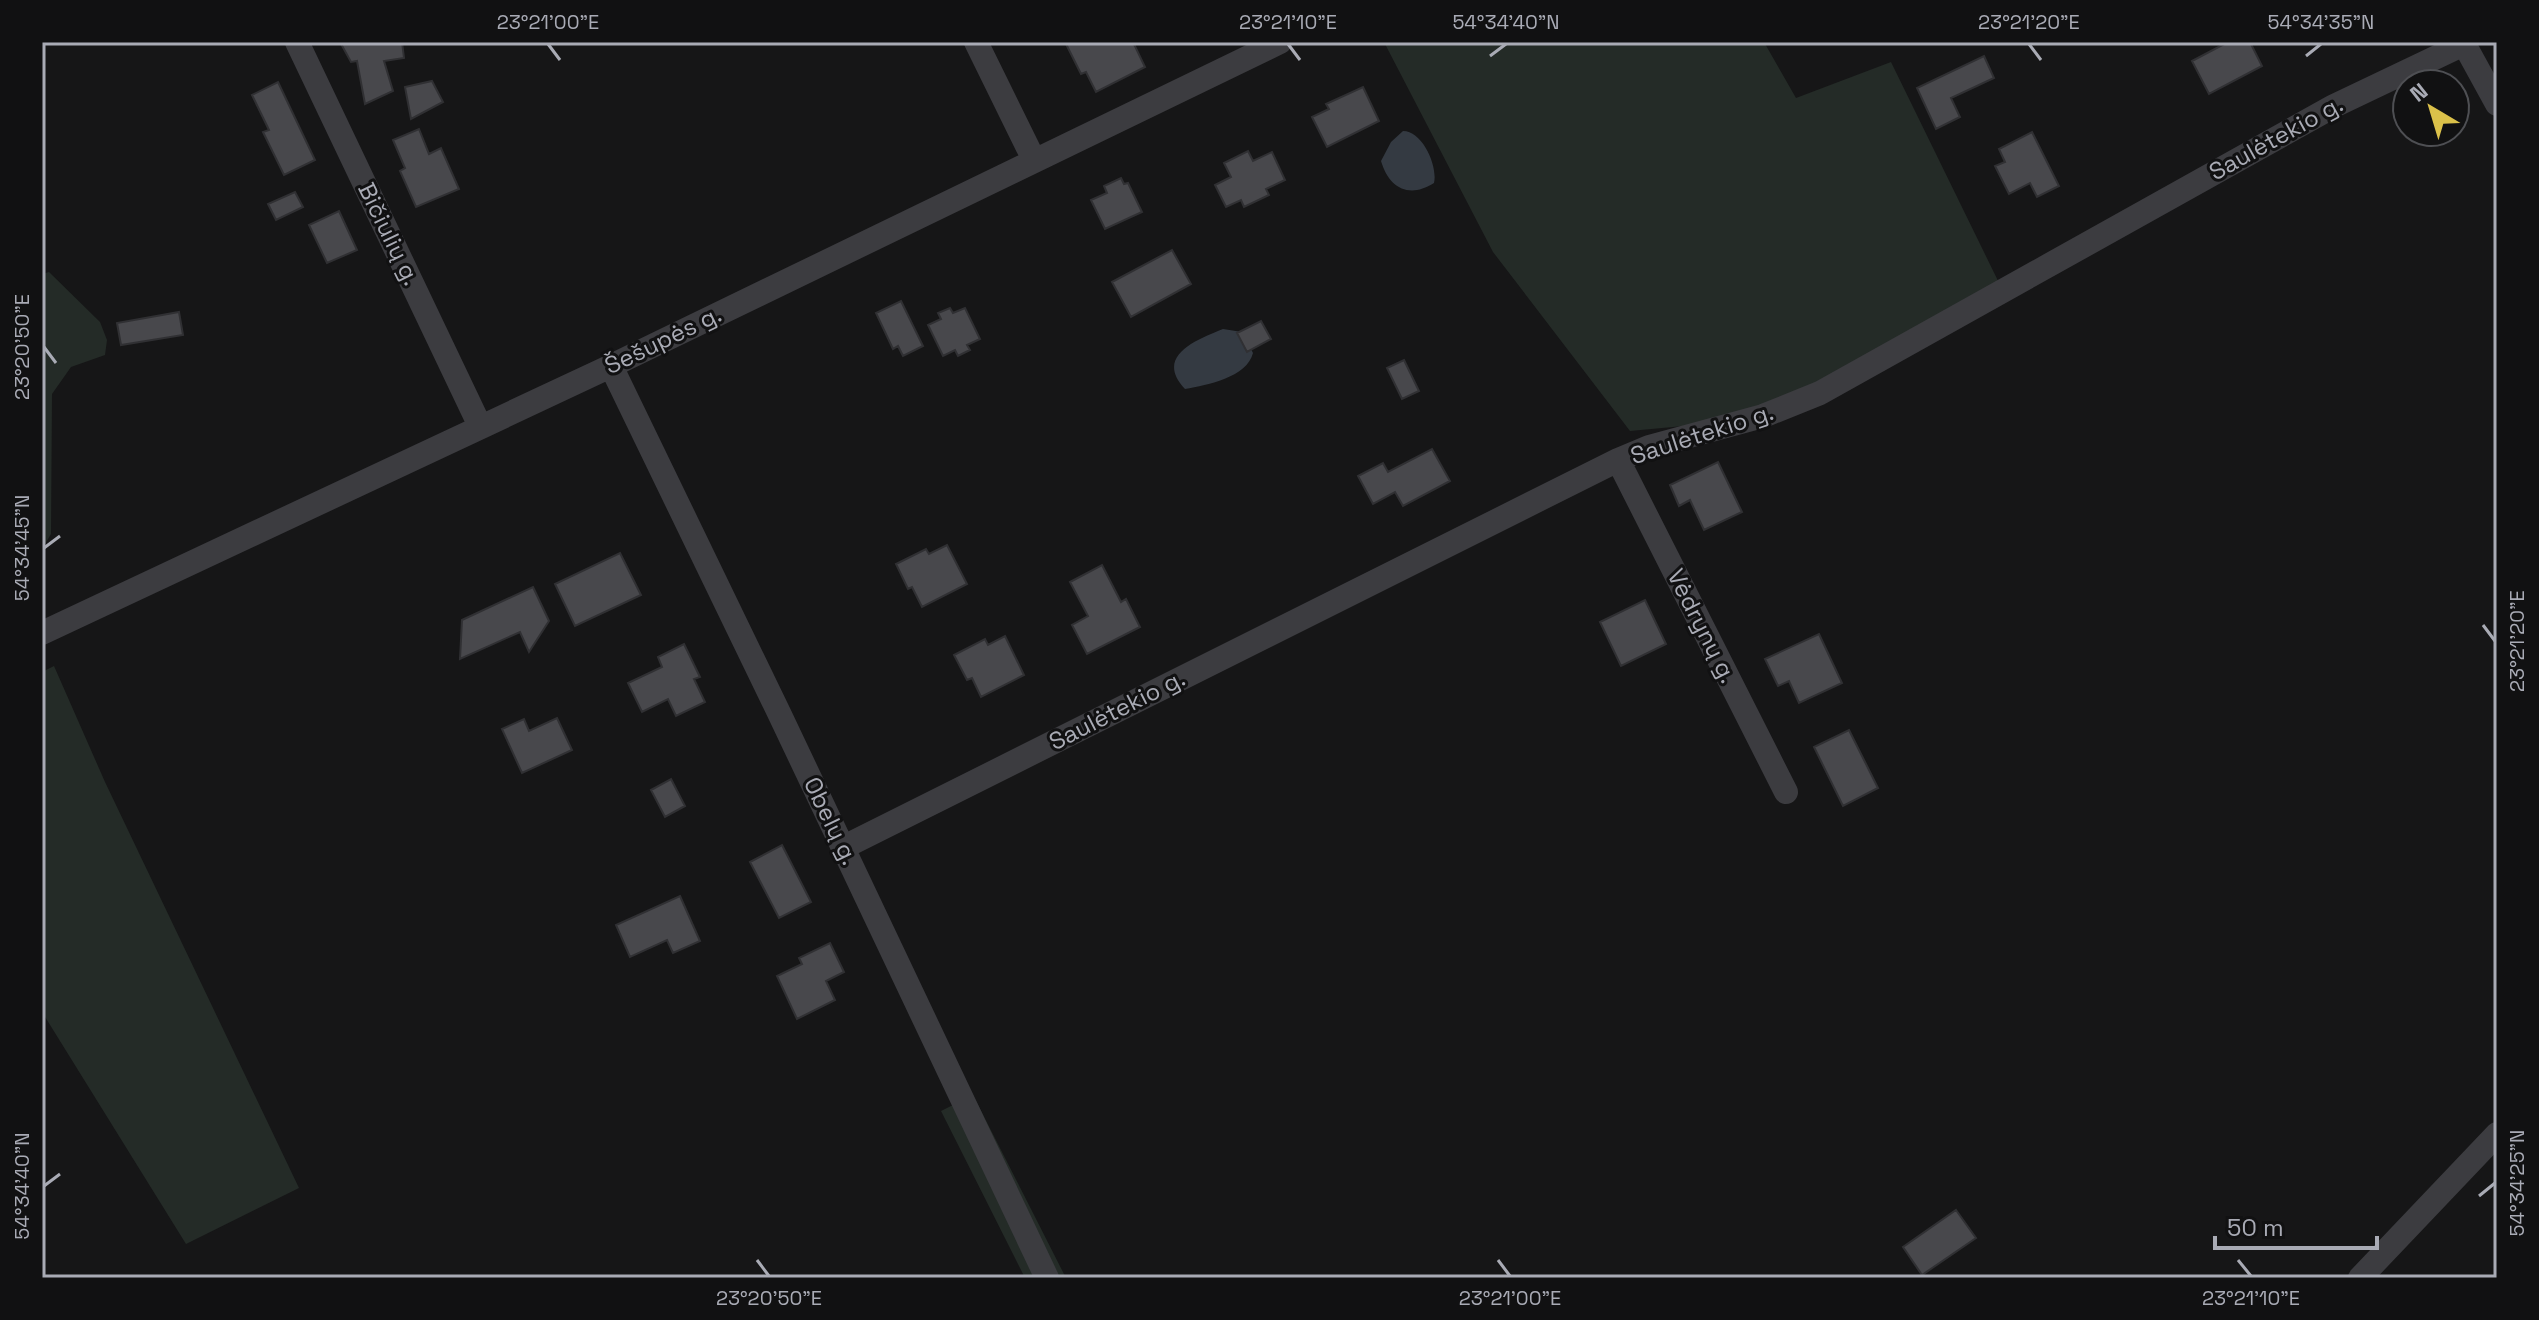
<svg xmlns="http://www.w3.org/2000/svg" width="2539" height="1320" viewBox="0 0 2539 1320" font-family="'Space Grotesk',sans-serif">
<style>
.green{fill:#242b27}
.water{fill:#343a42}
.building{fill:#48484c;stroke:#303033;stroke-width:2}
.lines{fill:none;stroke-linecap:round;stroke-linejoin:round}
.minor{stroke:#3c3c40;stroke-width:24}
.ticks{fill:none;stroke:#a9abb5;stroke-width:3}
.labels{text-anchor:middle;stroke-width:6;stroke-linejoin:round;paint-order:stroke}
.street-label{font-size:24px;fill:#a9abb5;stroke:#111112}
.neatline{fill:none;stroke:#a9abb5;stroke-width:3}
.ticks-label{font-size:20px;text-anchor:middle;fill:#a9abb5}
</style>
<rect width="100%" height="100%" fill="#161617"/>
<path class="green" d="M1384,42H1764L1796,98L1891,62L2003,291L1781,417L1630,431L1493,252Z
M49,272L100,322L107,340L105,355L71,367L52,394L51,534L42,549V274Z
M54,666L105,782L299,1188L186,1244L42,1012V672Z
M973,1095L1066,1278H1025L941,1111Z"/>
<path class="water" d="M1403,131C1423,131 1438,167 1434,183C1409,199 1389,188 1381,161L1391,142Z
M1223,329L1242,332L1253,353C1247,377 1208,385 1185,389C1154,356 1196,340 1223,329Z"/>
<path class="building" d="M340,42H402L404,58L384,61L393,91L365,104L357,61L351,62Z
M1070,42H1133L1145,67L1096,92L1086,72L1081,74L1066,44Z
M2228,42H2250L2262,66L2209,94L2192,61Z
M1984,56L1994,78L1951,98L1960,117L1936,129L1917,88Z
M432,81L443,102L411,119L405,87Z
M278,82L315,160L284,175L263,132L269,130L252,95Z
M1363,87L1379,121L1327,147L1312,117L1329,109L1326,104Z
M419,129L429,154L441,148L459,189L416,207L400,171L405,168L393,140Z
M2032,132L2059,186L2037,197L2030,183L2009,194L1995,166L2005,162L1999,149Z
M1248,151L1253,161L1272,152L1285,180L1266,189L1269,195L1244,207L1241,200L1226,207L1215,185L1231,177L1224,163Z
M1121,178L1124,184L1128,183L1142,212L1105,229L1091,200L1107,193L1104,186Z
M295,192L303,207L276,220L268,204Z
M339,211L357,250L327,263L309,225Z
M1172,250L1191,284L1131,317L1112,282Z
M901,301L923,346L903,356L898,346L893,349L876,313Z
M950,308L953,313L965,308L980,339L967,345L970,350L958,356L955,350L943,356L928,325L941,319L938,313Z
M179,312L183,335L121,345L117,323Z
M1261,321L1271,339L1247,352L1237,333Z
M1404,360L1419,391L1402,399L1387,368Z
M1432,449L1450,481L1403,506L1395,492L1373,504L1358,476L1383,463L1388,472Z
M1718,462L1742,512L1704,530L1690,500L1679,506L1670,485Z
M947,545L967,584L922,607L912,587L908,589L896,564L926,549L929,554Z
M620,553L641,595L575,626L555,584Z
M1102,565L1121,602L1126,599L1140,627L1087,654L1072,625L1088,616L1070,582Z
M533,587L549,621L529,652L520,632L460,659L462,620Z
M1645,600L1666,644L1621,666L1600,622Z
M1819,634L1842,683L1799,703L1789,681L1778,686L1765,659Z
M1005,636L1024,675L981,697L972,678L967,680L954,655L985,639L988,645Z
M684,644L700,677L694,679L705,702L676,716L668,699L642,712L628,683L662,667L658,657Z
M557,718L572,750L522,773L502,729L524,719L529,731Z
M1849,730L1878,788L1843,806L1814,747Z
M671,779L685,806L665,817L651,790Z
M782,845L811,902L779,918L750,862Z
M680,896L700,941L673,953L667,940L630,957L616,925Z
M830,943L844,972L826,981L835,1000L797,1019L777,976L802,964L799,958Z
M1956,1210L1976,1238L1922,1275L1903,1247Z"/>
<g class="lines">
<path class="minor" d="M297,42L480,426
M976,42L1034,160
M2463,42L2497,104
M611,366L780,715L1047,1278
M1618,460L1786,792
M42,633L611,366L1280,42
M844,847L1618,460L1649,447L1763,416L1820,393L2334,106L2464,44
M2360,1278L2497,1134"/>
</g>
<path class="ticks" d="M548,44L560,60M1288,44L1300,60M2029,44L2041,60M1490,56L1506,44M2306,56L2321,44M44,347L56,363M44,548L60,536M2483,625L2495,641M44,1186L60,1174M2479,1196L2495,1183M757,1260L769,1276M1498,1260L1510,1276M2238,1260L2251,1276"/>
<g class="labels">
<g class="street-label">
<text transform="translate(2276 138) rotate(-29)" y="8">Saulėtekio g.</text>
<text transform="translate(389 234) rotate(64)" y="8">Bičiulių g.</text>
<text transform="translate(663 340) rotate(-26)" y="8">Šešupės g.</text>
<text transform="translate(1702 434) rotate(-18)" y="8">Saulėtekio g.</text>
<text transform="translate(1702 626) rotate(63)" y="8">Vėdrynų g.</text>
<text transform="translate(1117 710) rotate(-27)" y="8">Saulėtekio g.</text>
<text transform="translate(831 821) rotate(64)" y="8">Obelų g.</text>
</g>
</g>
<rect width="2539" height="1320" fill="none" stroke="#111112" stroke-width="88"/>
<g transform="translate(2431 108) rotate(322)"><circle r="38" fill="#111112" stroke="#4e4f53" stroke-width="2"/>
<path d="M0-6L14 30L0 20L-14 30Z" fill="#dbc14a"/>
<text y="-12" font-size="22" font-weight="bold" text-anchor="middle" fill="#a9abb5">N</text>
</g>
<path d="M2215 1236v12h162v-12" fill="none" stroke="#a9abb5" stroke-width="4"/>
<text x="2227" y="1236" font-size="24" fill="#a9abb5" stroke="#111112" stroke-width="6" paint-order="stroke">50 m</text>
<rect x="44" y="44" width="2451" height="1232" class="neatline"/>
<g class="ticks-label">
<text x="548" y="29">23°21'00"E</text>
<text x="1288" y="29">23°21'10"E</text>
<text x="1506" y="29">54°34'40"N</text>
<text x="2029" y="29">23°21'20"E</text>
<text x="2321" y="29">54°34'35"N</text>
<text transform="translate(22 347) rotate(-90)" y="7">23°20'50"E</text>
<text transform="translate(22 548) rotate(-90)" y="7">54°34'45"N</text>
<text transform="translate(2517 641) rotate(-90)" y="7">23°21'20"E</text>
<text transform="translate(2517 1183) rotate(-90)" y="7">54°34'25"N</text>
<text transform="translate(22 1186) rotate(-90)" y="7">54°34'40"N</text>
<text x="769" y="1305">23°20'50"E</text>
<text x="1510" y="1305">23°21'00"E</text>
<text x="2251" y="1305">23°21'10"E</text>
</g>
</svg>
